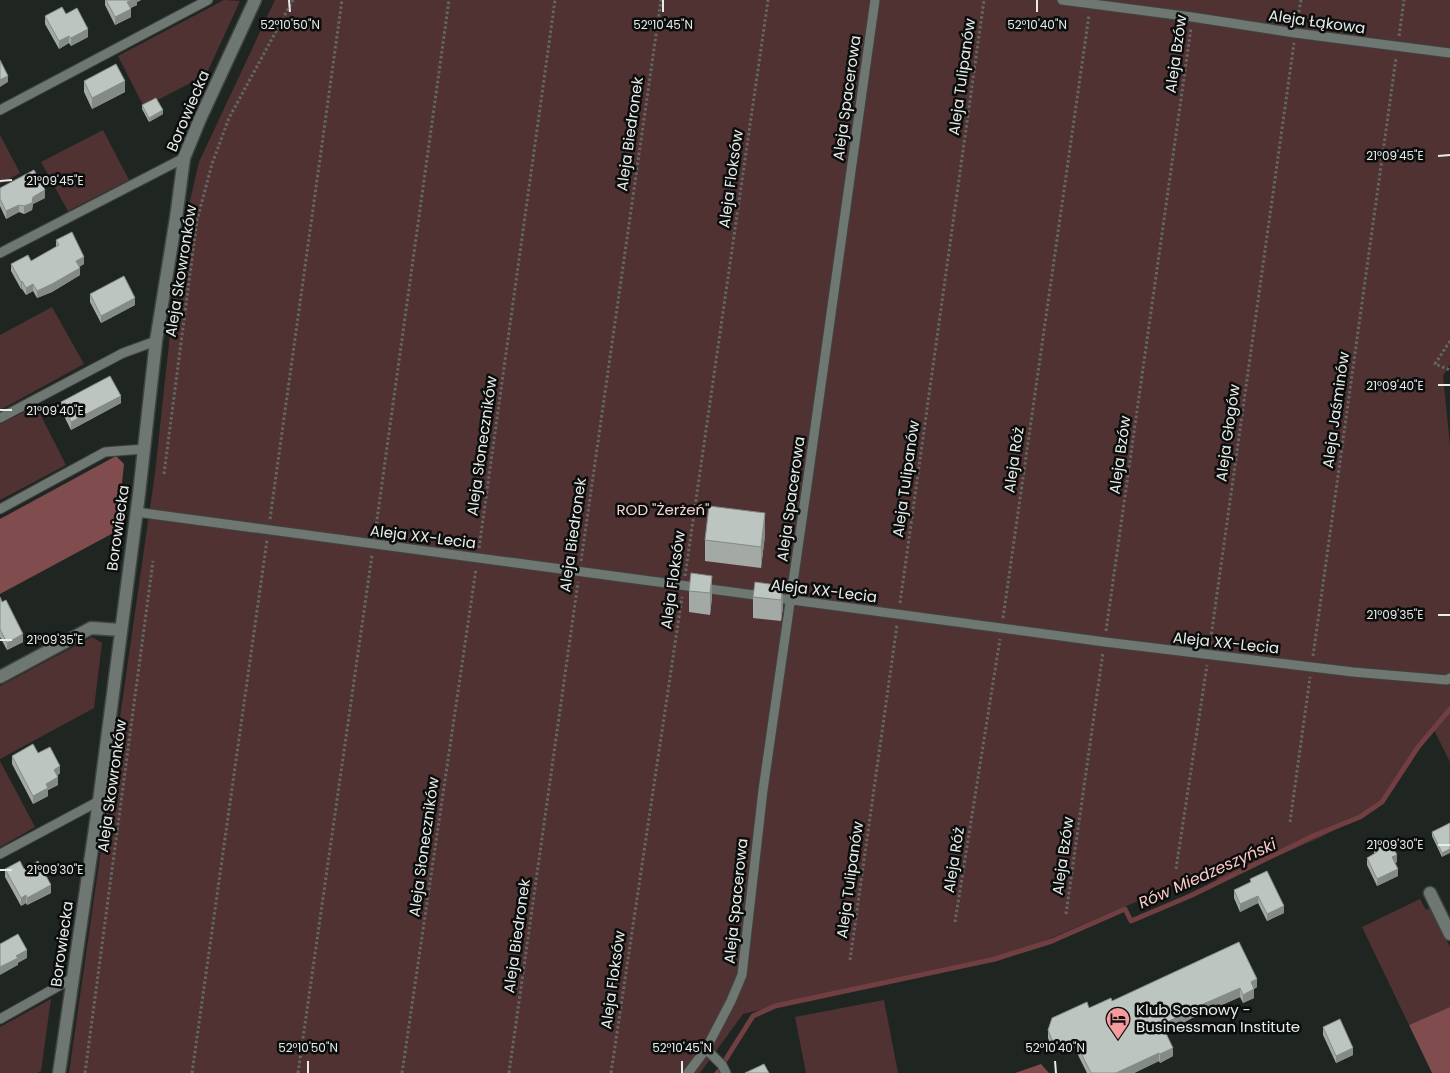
<svg xmlns="http://www.w3.org/2000/svg" width="1450" height="1073" viewBox="0 0 1450 1073" font-family="Poppins,sans-serif">
<style>
.green{fill:#503233}
.forest{fill:#804c4e}
.lines{fill:none;stroke-linecap:round;stroke-linejoin:round}
.stream{stroke:#713e41;stroke-width:5}
.lane-casing{stroke:#3e4441;stroke-width:11}
.street-casing{stroke:#3e4441;stroke-width:15}
.path{stroke:#626865;stroke-width:3;stroke-dasharray:2.5 2.5;stroke-linecap:butt}
.lane{stroke:#6f7772;stroke-width:9}
.street{stroke:#6f7772;stroke-width:12}
.wall{fill:#a3a9a5}
.shaded-wall{fill:#848a86}
.building{fill:#bdc5c0;stroke:#848a86}
.ticks{fill:none;stroke:#e7ebe9;stroke-width:2}
.labels{text-anchor:middle;stroke-width:5;stroke-linejoin:round;paint-order:stroke}
.street-label{font-size:15px;fill:#e7ebe9;stroke:#0b0e0c}
.park-label{font-size:15px;fill:#f6d3d3;stroke:#0b0e0c}
.poi-label{font-size:15px;fill:#e7ebe9;stroke:#0b0e0c;text-anchor:start}
.water-label{font-size:16px;font-style:italic;fill:#fdc8c8;stroke:#0b0e0c}
.ticks-label{font-size:12px;text-anchor:middle;fill:#e7ebe9;stroke:#0b0e0c;stroke-width:5;stroke-linejoin:round;paint-order:stroke}
</style>
<rect width="100%" height="100%" fill="#1f2622"/>
<path class="green" d="M224,0L240,1L206,75L144,107L118,56Z
M275,0H1450V364L1443,376L1450,445V762L1434,730L1376,808L1319,838L1218,882L1213,869L1021,951L885,980L743,1014L700,1073H69L155,473L177,270L186,218L199,162Z
M103,130L129,180L68,211L41,162Z
M0,135L20,173L0,184Z
M52,307L84,364L0,410V335Z
M36,406L66,465L0,500V424Z
M92,637L102,643L94,708L0,759V686Z
M0,761L35,827L0,847Z
M1420,899L1426,910L1431,908L1450,947V1007L1409,1025L1362,927Z
M51,999L41,1071L37,1073H0V1027Z
M884,1000L898,1073H806L795,1017Z"/>
<path class="forest" d="M116,456L124,464L117,531L0,594V519Z
M1450,1007V1073H1432L1409,1025Z
M1041,1064L1049,1073H1015Z"/>
<g class="lines">
<path class="stream" d="M724,1062L753,1016L775,1006L995,959L1052,941L1125,909L1131,921L1190,896L1313,836L1360,817L1382,802L1418,747L1450,709
M717,1073L718,1072"/>
<g class="lane-casing">
<path id="lane" d="M1062,0L1192,17L1295,33L1450,53
M0,110L208,0
M0,253L184,158
M0,418L123,353L156,341
M0,509L105,452L144,449
M136,512L1105,642L1353,672L1447,680L1450,678
M0,854L99,801
M0,1019L73,978
M706,1049L722,1065L726,1073
M688,1073L706,1049L731,1001L742,975L763,790L806,492L875,0"/>
</g>
<g class="street-casing">
<path id="street" d="M0,677L91,628L121,630
M1430,893L1450,934
M59,1073L99,801L139,494L156,341L176,218L184,158L200,119L255,0"/>
</g>
<path class="path" d="M1297,22L1301,0
M1399,36L1404,0
M1450,341L1435,364L1450,370
M164,474L197,220L212,164L229,118L293,0
M270,519L342,0
M375,534L449,0
M479,548L555,0
M581,561L661,0
M685,576L768,0
M900,603L984,0
M1003,618L1089,15
M1106,631L1191,28
M1210,644L1294,43
M1313,656L1396,58
M1290,822L1310,677
M1176,869L1207,665
M1066,914L1103,652
M955,922L1000,639
M850,960L897,625
M85,1073L153,561
M192,1073L267,540
M298,1073L372,555
M402,1073L476,569
M509,1073L578,582
M611,1073L682,597"/>
<use href="#lane" class="lane"/>
<use href="#street" class="street"/>
</g>
<path class="wall" d="M105,0H141L137,2V5L130,8L131,17L115,25L105,5Z
M66,14L88,37L71,46L69,43L59,49L45,24V16Z
M84,81L125,92L92,109L84,92Z
M142,105L163,114L149,122L142,109Z
M0,188L45,198L33,204L32,210L24,214L19,212L6,219L0,206Z
M56,240L84,264L79,267L80,275L52,292L37,298L33,291L26,295L22,289H21L11,271V264L31,261L56,247Z
M90,294L135,305L101,323L90,302Z
M61,402L121,403L71,430L61,410Z
M765,535L761,568L705,561V540Z
M712,576V597L710,615L689,612V591Z
M783,586V607L781,621L753,618V597Z
M0,597L23,642L7,650L0,637Z
M38,753L60,773L57,776L58,785L48,790V796L33,804L12,764V756Z
M1450,823L1442,857L1432,836V832Z
M1374,846L1397,862L1395,863L1398,876L1377,886L1367,865V858L1374,854Z
M5,869H24L51,893L27,905L26,903L21,906L5,877Z
M1250,879L1284,913L1267,921L1258,903L1240,912L1234,898V890L1250,882Z
M1257,979V987L1254,989V998L1243,1003L1240,997L1192,1018L1166,1032L1173,1056L1160,1063L1159,1061L1134,1073H1087L1074,1047L1064,1052L1052,1049L1048,1038V1030L1089,1008L1112,1001Z
M1323,1027L1353,1055L1336,1063L1323,1035Z"/>
<path class="shaded-wall" d="M132,0H141L137,2V5L127,10V2Z
M131,9V17L115,25V17Z
M88,29V37L71,46V38Z
M69,36V43L59,49V41Z
M8,76V82L0,87V80Z
M125,81V92L92,109V98Z
M163,110V114L149,122V118Z
M45,190V198L33,204L32,210L24,214V206L33,197Z
M19,205V212L6,219V211Z
M84,257V264L76,268V261Z
M80,268V275L52,292L37,298V291Z
M22,281V289H21V282Z
M33,284V291L26,295V288Z
M135,298V305L101,323V316Z
M121,396V403L71,430V422Z
M765,513V535L761,568V547Z
M712,576V597L710,615V593Z
M783,586V607L781,621V600Z
M23,634V642L7,650V643Z
M60,766V773L54,777V770Z
M58,777V785L48,790V796L33,804V796L46,784Z
M1450,849V853L1442,857V853Z
M1397,855V862L1392,864V857Z
M1398,869V876L1377,886V879Z
M51,885V893L27,905V898Z
M26,895V903L21,906V898Z
M1258,896V903L1240,912V904Z
M1284,906V913L1267,921V914Z
M27,950V958L18,963V965L0,975V967L16,956Z
M1257,979V987L1251,991V982Z
M1240,988V997L1192,1018L1162,1034V1025L1192,1009Z
M1254,989V998L1243,1003V995Z
M1074,1039V1047L1064,1052V1044Z
M1173,1048V1056L1160,1063V1054Z
M1353,1048V1055L1336,1063V1056Z
M1159,1053V1061L1134,1073H1116Z"/>
<path class="building" d="M106,0H132L127,2L131,9L115,17Z
M62,7L66,14L77,8L88,29L71,38L69,36L59,41L45,16Z
M0,60L8,76L0,80Z
M116,64L125,81L92,98L84,81Z
M156,98L163,110L149,118L142,105Z
M34,170L45,190L33,197L32,203L24,206L19,205L6,211L0,199V188Z
M72,232L84,257L76,261L80,268L52,284L37,291L33,284L26,288L22,281L21,282L11,264L28,255L31,261L59,245L56,240Z
M124,276L135,298L101,316L90,294Z
M110,376L121,396L71,422L61,402Z
M709,506L765,513L761,547L705,540Z
M691,573L712,576L710,593L689,591Z
M755,582L783,586L781,600L753,597Z
M0,597L2,602L6,600L23,634L7,643L0,629Z
M33,744L38,753L50,747L60,766L54,770L58,777L46,784L48,788L33,796L12,756Z
M1450,823V849L1442,853L1432,832Z
M1389,839L1397,855L1392,857L1398,869L1377,879L1367,858L1377,852L1374,846Z
M20,861L24,869L38,861L51,885L27,898L26,895L21,898L5,869Z
M1267,871L1284,906L1267,914L1258,896L1240,904L1234,890L1251,882L1250,879Z
M18,934L27,950L16,956L18,958L0,967V944Z
M1239,942L1257,979L1251,982L1254,989L1243,995L1240,988L1192,1009L1162,1025L1173,1048L1160,1054L1159,1053L1116,1073H1091L1074,1039L1064,1044L1052,1040L1048,1030L1052,1018L1087,1002L1089,1008L1111,998L1112,1001Z
M1340,1019L1353,1048L1336,1056L1323,1027Z
M764,1064L769,1073H745Z"/>
<path class="ticks" d="M289,0L290,12M663,0V12M1037,0V12M1438,156L1450,155M0,181L12,180M1438,385H1450M0,410H12M1438,615H1450M0,640H12M1438,845H1450M0,870H12M308,1061V1073M682,1061V1073M1055,1061L1056,1073"/>
<defs>
<g id="hotel-pin" transform="scale(1.25)"><path d="M0 17L-7.5 6A9.5 9.5 0 1 1 7.5 6Z" fill="#f59b9e" stroke="#0b0e0c"/><path d="M-6-4.5h1.5V1H6V5H4.5V3h-9V5H-6ZM-4 0a1.8 1.8 0 1 1 3.6 0ZM.5 0V-2.5h3Q6-2.5 6 0Z" fill="#111"/></g>
</defs>
<g fill-rule="evenodd">
<use href="#hotel-pin" x="1118" y="1019"/>
</g>
<g class="labels">
<g class="street-label">
<text transform="translate(1317 22) rotate(8)" y="5">Aleja Łąkowa</text>
<text transform="translate(1176 54) rotate(-82)" y="5">Aleja Bzów</text>
<text transform="translate(962 77) rotate(-82)" y="5">Aleja Tulipanów</text>
<text transform="translate(847 98) rotate(-82)" y="5">Aleja Spacerowa</text>
<text transform="translate(188 111) rotate(-67)" y="5">Borowiecka</text>
<text transform="translate(630 134) rotate(-82)" y="5">Aleja Biedronek</text>
<text transform="translate(731 179) rotate(-82)" y="5">Aleja Floksów</text>
<text transform="translate(181 271) rotate(-81)" y="5">Aleja Skowronków</text>
<text transform="translate(1336 410) rotate(-82)" y="5">Aleja Jaśminów</text>
<text transform="translate(1228 433) rotate(-82)" y="5">Aleja Głogów</text>
<text transform="translate(482 446) rotate(-82)" y="5">Aleja Słoneczników</text>
<text transform="translate(1120 455) rotate(-82)" y="5">Aleja Bzów</text>
<text transform="translate(1014 460) rotate(-82)" y="5">Aleja Róż</text>
<text transform="translate(906 479) rotate(-82)" y="5">Aleja Tulipanów</text>
<text transform="translate(791 499) rotate(-82)" y="5">Aleja Spacerowa</text>
<text transform="translate(118 528) rotate(-82)" y="5">Borowiecka</text>
<text transform="translate(573 535) rotate(-82)" y="5">Aleja Biedronek</text>
<text transform="translate(423 537) rotate(7)" y="5">Aleja XX-Lecia</text>
<text transform="translate(673 580) rotate(-82)" y="5">Aleja Floksów</text>
<text transform="translate(824 591) rotate(7)" y="5">Aleja XX-Lecia</text>
<text transform="translate(1226 643) rotate(6)" y="5">Aleja XX-Lecia</text>
<text transform="translate(112 786) rotate(-82)" y="5">Aleja Skowronków</text>
<text transform="translate(424 847) rotate(-82)" y="5">Aleja Słoneczników</text>
<text transform="translate(1063 856) rotate(-82)" y="5">Aleja Bzów</text>
<text transform="translate(954 860) rotate(-81)" y="5">Aleja Róż</text>
<text transform="translate(850 880) rotate(-82)" y="5">Aleja Tulipanów</text>
<text transform="translate(736 901) rotate(-84)" y="5">Aleja Spacerowa</text>
<text transform="translate(517 936) rotate(-82)" y="5">Aleja Biedronek</text>
<text transform="translate(62 944) rotate(-82)" y="5">Borowiecka</text>
<text transform="translate(613 980) rotate(-82)" y="5">Aleja Floksów</text>
</g>
<g class="park-label">
<text x="663" y="515">ROD "Żerżeń"</text>
</g>
<g class="poi-label">
<text x="1136" y="1015">Klub Sosnowy -<tspan x="1136" dy="17">Businessman Institute</tspan></text>
</g>
<g class="water-label">
<text transform="translate(1207 873) rotate(-24)" y="6">Rów Miedzeszyński</text>
</g>
</g>
<g class="ticks-label">
<text x="290" y="29">52°10'50"N</text>
<text x="663" y="29">52°10'45"N</text>
<text x="1037" y="29">52°10'40"N</text>
<text x="1395" y="160">21°09'45"E</text>
<text x="55" y="185">21°09'45"E</text>
<text x="1395" y="390">21°09'40"E</text>
<text x="55" y="415">21°09'40"E</text>
<text x="1395" y="619">21°09'35"E</text>
<text x="55" y="644">21°09'35"E</text>
<text x="1395" y="849">21°09'30"E</text>
<text x="55" y="874">21°09'30"E</text>
<text x="308" y="1052">52°10'50"N</text>
<text x="682" y="1052">52°10'45"N</text>
<text x="1055" y="1052">52°10'40"N</text>
</g>
</svg>
